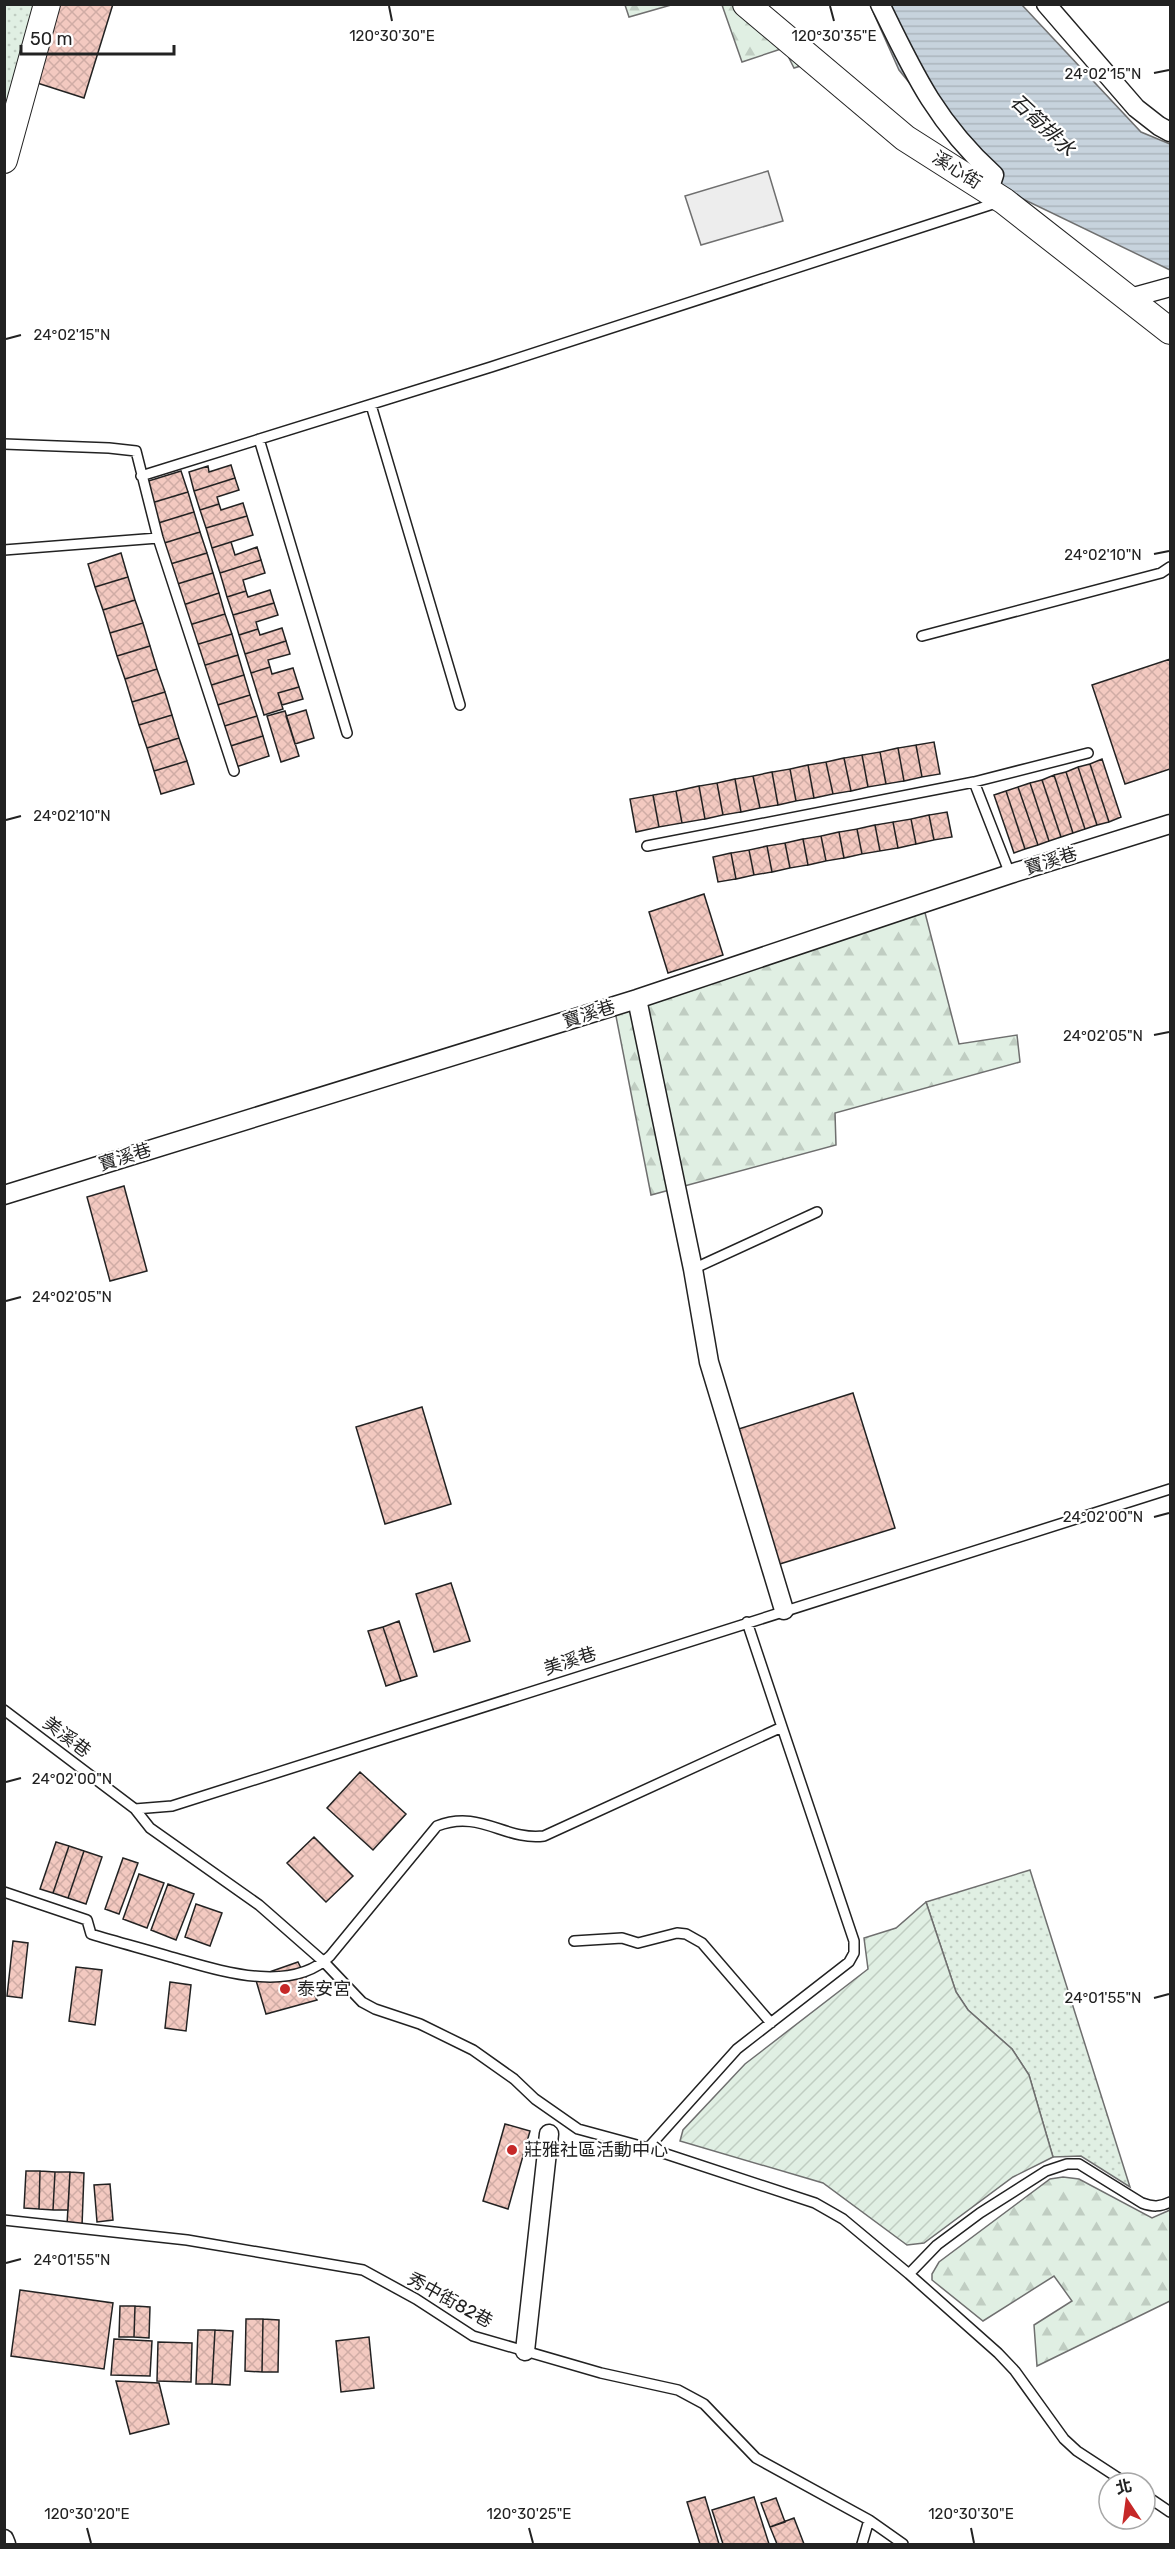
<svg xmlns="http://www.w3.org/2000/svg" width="1175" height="2549" viewBox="0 0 1175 2549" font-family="Rubik,'Noto Sans TC',sans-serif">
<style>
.grass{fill:url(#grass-dots);stroke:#6f6f6f;stroke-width:1.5}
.forest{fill:url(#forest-firs);stroke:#6f6f6f;stroke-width:1.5}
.garden{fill:url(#garden-furrows);stroke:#6f6f6f;stroke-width:1.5}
.parking{fill:#ededed;stroke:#6f6f6f;stroke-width:1.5}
.water{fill:url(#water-rules);stroke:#6f6f6f;stroke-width:1.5}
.building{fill:url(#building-cross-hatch);stroke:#222;stroke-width:1.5}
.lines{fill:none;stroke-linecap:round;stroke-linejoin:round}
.lane-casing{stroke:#222;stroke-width:12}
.street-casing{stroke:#222;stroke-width:21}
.secondary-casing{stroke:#222;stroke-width:28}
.lane{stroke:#fff;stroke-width:9}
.street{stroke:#fff;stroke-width:18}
.secondary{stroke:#fff;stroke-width:26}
.ticks{fill:none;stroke:#222;stroke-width:2}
.poi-dot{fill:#c62828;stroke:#fff;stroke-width:2}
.labels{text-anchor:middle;stroke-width:4.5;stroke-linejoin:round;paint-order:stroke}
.street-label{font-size:18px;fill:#222;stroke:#fff}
.poi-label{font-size:18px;fill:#222;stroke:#fff;text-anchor:start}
.water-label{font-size:20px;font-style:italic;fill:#222;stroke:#fff}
.ticks-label{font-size:15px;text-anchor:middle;fill:#222;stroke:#fff;stroke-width:4.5;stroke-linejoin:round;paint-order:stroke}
</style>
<defs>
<pattern id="grass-dots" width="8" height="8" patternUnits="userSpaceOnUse" patternTransform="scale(1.5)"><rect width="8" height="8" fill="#e0efe3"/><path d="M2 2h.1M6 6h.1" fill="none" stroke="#c0cdc2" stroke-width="1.8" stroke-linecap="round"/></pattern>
<pattern id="forest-firs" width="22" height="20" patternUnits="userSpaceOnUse" patternTransform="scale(1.5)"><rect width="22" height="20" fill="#e0efe3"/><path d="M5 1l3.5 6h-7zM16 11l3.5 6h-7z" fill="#c0cdc2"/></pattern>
<pattern id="garden-furrows" width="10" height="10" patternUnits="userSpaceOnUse" patternTransform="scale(1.5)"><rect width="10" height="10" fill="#e0efe3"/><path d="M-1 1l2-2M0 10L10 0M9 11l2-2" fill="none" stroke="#c0cdc2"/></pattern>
<pattern id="water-rules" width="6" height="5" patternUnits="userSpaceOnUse" patternTransform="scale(1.5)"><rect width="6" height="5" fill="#c7d3dd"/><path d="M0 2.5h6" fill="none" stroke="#abb5bd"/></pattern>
<pattern id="building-cross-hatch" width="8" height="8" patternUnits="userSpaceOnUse" patternTransform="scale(1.5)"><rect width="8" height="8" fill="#f3c9c0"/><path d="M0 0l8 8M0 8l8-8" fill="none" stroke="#d0aca5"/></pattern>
</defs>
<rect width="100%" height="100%" fill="#fff"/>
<path class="grass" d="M5,5H35L5,109Z
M1030,1870L1130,2187L1081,2156L1053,2157L1029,2075L1012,2049L968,2010L956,1992L926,1902Z"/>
<path class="forest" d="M625,5H671L629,17Z
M722,5H756L827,58L794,68L784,48L742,62Z
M923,905L959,1044L1017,1035L1020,1062L835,1113L836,1145L651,1195L614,1006Z
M1063,2177L1079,2179L1152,2218L1170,2210V2301L1037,2366L1034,2325L1072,2301L1054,2276L983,2321L932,2280V2274L939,2262L1050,2179Z"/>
<path class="garden" d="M926,1902L956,1992L968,2010L1012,2049L1029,2075L1053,2157L1013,2177L924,2243L907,2245L823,2183L680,2141L683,2130L745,2064L868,1969L864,1938L896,1928Z"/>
<path class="parking" d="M768,171L783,221L701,245L685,196Z"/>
<path class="water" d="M870,5H1022L1141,132L1170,144V270L992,184L899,70Z"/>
<path class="building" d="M53,4H113L84,98L31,81Z
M231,465L235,478L194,491L189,472L208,466L209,472Z
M181,471L188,492L148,504L142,483Z
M235,478L239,490L217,497L219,504L200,510L194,491Z
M188,492L194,512L155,524L148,504Z
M243,503L247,516L206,528L200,510L219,504L221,510Z
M194,512L200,532L161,544L155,524Z
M247,516L253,535L212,548L206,528Z
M200,532L207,553L167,565L161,544Z
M231,542L235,555L257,547L261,560L220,573L212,548Z
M121,553L128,577L95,587L88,564Z
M207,553L213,573L174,585L167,565Z
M261,560L265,573L243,580L246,591L227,597L220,573Z
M213,573L219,593L180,606L174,585Z
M128,577L135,600L103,610L95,587Z
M270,590L274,603L233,615L227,597L246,591L248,597Z
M219,593L225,614L186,626L180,606Z
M135,600L143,623L110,633L103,610Z
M274,603L278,615L256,622L258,629L239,635L233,615Z
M225,614L232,634L192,646L186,626Z
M143,623L150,646L117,656L110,633Z
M282,628L286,641L245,654L239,635L258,629L260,635Z
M232,634L238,655L199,667L192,646Z
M286,641L290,654L268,660L270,667L251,673L245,654Z
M150,646L157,669L125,679L117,656Z
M238,655L244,675L205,687L199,667Z
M1170,659V769L1125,784L1092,685Z
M270,667L272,674L293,668L299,687L278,693L283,709L264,715L251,673Z
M157,669L165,692L132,702L125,679Z
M244,675L250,695L211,707L205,687Z
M299,687L303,699L282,705L278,693Z
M165,692L172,715L139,725L132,702Z
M250,695L257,716L218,728L211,707Z
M306,710L314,738L295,744L286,716Z
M285,711L299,756L281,762L267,716Z
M172,715L179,738L147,748L139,725Z
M257,716L263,736L224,748L218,728Z
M263,736L269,756L230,769L224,748Z
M179,738L187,761L154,771L147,748Z
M934,742L940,774L922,777L916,745Z
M916,745L922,777L904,781L898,748Z
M898,748L904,781L886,784L880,752Z
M880,752L886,784L868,787L862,755Z
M862,755L868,787L851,791L844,758Z
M844,758L851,791L833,794L826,762Z
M1102,759L1121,817L1109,822L1090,764Z
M187,761L194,784L161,794L154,771Z
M826,762L833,794L814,798L808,765Z
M1090,764L1109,822L1097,825L1078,767Z
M808,765L814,798L796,801L790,769Z
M1078,767L1097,825L1085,829L1066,772Z
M790,769L796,801L778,805L772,772Z
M772,772L778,805L760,808L753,776Z
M1066,772L1085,829L1073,833L1054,775Z
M1054,775L1073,833L1061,837L1042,780Z
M753,776L760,808L741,812L735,779Z
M735,779L741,812L723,815L717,783Z
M1042,780L1061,837L1049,841L1030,783Z
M717,783L723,815L705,819L699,786Z
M1030,783L1049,841L1038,845L1018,787Z
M699,786L705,819L682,823L676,791Z
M1018,787L1038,845L1025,849L1006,791Z
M676,791L682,823L659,827L653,795Z
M1006,791L1025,849L1014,853L994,795Z
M653,795L659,827L636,832L630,799Z
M947,812L952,837L934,840L929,815Z
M929,815L934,840L916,844L911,819Z
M911,819L916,844L898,848L893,822Z
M893,822L898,848L880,851L875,825Z
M875,825L880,851L862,854L857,829Z
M857,829L862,854L844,858L839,832Z
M839,832L844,858L826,861L821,836Z
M821,836L826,861L808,865L803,839Z
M803,839L808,865L790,868L785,843Z
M785,843L790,868L772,872L767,846Z
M767,846L772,872L754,875L749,850Z
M749,850L754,875L736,879L731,853Z
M731,853L736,879L718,882L713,857Z
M704,894L723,955L668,973L649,912Z
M124,1186L147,1271L110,1281L87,1197Z
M853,1393L895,1528L767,1568L726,1433Z
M422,1407L451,1504L385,1524L356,1427Z
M451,1583L470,1641L434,1652L416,1594Z
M399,1621L417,1676L401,1681L383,1627Z
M383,1627L401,1681L386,1686L368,1631Z
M360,1772L406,1814L373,1850L327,1808Z
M314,1837L353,1876L326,1902L287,1863Z
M56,1842L69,1846L53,1893L40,1889Z
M69,1846L84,1851L68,1898L53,1893Z
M84,1851L102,1857L86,1904L68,1898Z
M123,1858L138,1863L119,1914L105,1909Z
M139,1874L164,1883L147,1928L123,1919Z
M168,1884L194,1894L176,1940L151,1930Z
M196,1904L222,1913L210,1946L185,1937Z
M13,1941L28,1943L22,1998L7,1996Z
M298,1962L317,2000L266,2014L255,1977Z
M76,1967L102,1970L95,2025L69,2021Z
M170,1982L191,1985L186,2031L165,2028Z
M505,2124L530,2131L508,2209L483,2201Z
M26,2171H40L39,2209L24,2208Z
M40,2171L55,2172L53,2210L39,2209Z
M55,2172H70L68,2210H53Z
M70,2172L84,2173L82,2226L67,2225Z
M110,2184L113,2220L97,2222L94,2185Z
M20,2290L113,2303L104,2369L11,2356Z
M120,2306H135L134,2337H119Z
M135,2306L150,2307L149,2338L134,2337Z
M246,2319H263L262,2372L245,2371Z
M263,2319L279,2320L278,2372H262Z
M198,2330H215L212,2384H196Z
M215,2330L233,2331L230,2385L212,2384Z
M369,2337L374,2388L341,2392L336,2341Z
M114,2339L152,2341L150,2376L111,2375Z
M158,2342L192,2343L191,2382L157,2381Z
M116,2381L159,2383L169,2424L130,2434Z
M705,2497L719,2544H700L687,2502Z
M754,2497L769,2544H723L712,2510Z
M776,2498L785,2522L770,2527L761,2503Z
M794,2518L804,2544H777L770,2527Z"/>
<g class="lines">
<g class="lane-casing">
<path id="lane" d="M371,405L460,705
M259,439L347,733
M4,444L109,448L136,451L158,538L234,771
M141,476L491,367L999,202
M4,550L158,538
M922,636L1161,573L1170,567
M974,782L1010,874
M647,846L974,782L1088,753
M693,1269L817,1212
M747,1622L782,1727
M4,1710L135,1809L172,1806L1170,1489
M135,1809L150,1828L259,1905L324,1962L362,2002L375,2009L420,2024L473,2050L514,2079L535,2099L578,2129L648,2148L815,2203L843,2219L909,2274L998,2353L1015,2371L1064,2439L1077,2451L1126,2483
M4,1892L87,1920L91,1934C117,1942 144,1949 171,1957C218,1970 290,1995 330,1956L437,1826C480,1809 505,1841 544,1836L782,1727L854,1941V1953L849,1962L737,2049L648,2148
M574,1941L622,1938L638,1943L677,1933L686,1934L702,1943L771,2023
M4,2220L187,2240L363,2270L416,2299L473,2336L601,2373L678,2390L704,2404L756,2458L869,2520L903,2544
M909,2274L937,2245L980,2213L1046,2171L1067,2164H1079L1142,2203C1153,2207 1160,2207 1170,2202
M1145,2495L1170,2512
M862,2544L869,2520"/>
</g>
<g class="street-casing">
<path id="street" d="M880,4C914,74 936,122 994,175L989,190
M1046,4L1136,108L1159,126L1170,132
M1130,298L1170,287
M637,999L693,1269L709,1362L784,1610
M4,1195L637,999L1010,874L1170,824
M525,2351L549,2134
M4,2539L6,2544"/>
</g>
<g class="secondary-casing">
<path id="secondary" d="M746,4L905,138L1004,201L1170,331
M4,160L47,4"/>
</g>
<use href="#lane" class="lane"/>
<use href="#street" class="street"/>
<use href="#secondary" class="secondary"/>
</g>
<path class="ticks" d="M389,6L392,21M830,6L834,21M1154,73L1169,70M6,339L21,335M1154,554L1169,551M6,820L21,816M1154,1035L1169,1032M6,1301L21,1297M1154,1517L1169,1513M6,1782L21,1778M1154,1998L1169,1994M6,2263L21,2259M87,2528L91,2543M529,2528L533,2543M971,2528L974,2543"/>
<g class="poi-dot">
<circle cx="285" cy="1989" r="6"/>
<circle cx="512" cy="2150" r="6"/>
</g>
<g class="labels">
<g class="street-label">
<text transform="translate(957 170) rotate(32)" y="6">溪心街</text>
<text transform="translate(1051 861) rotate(-17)" y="6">寶溪巷</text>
<text transform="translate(589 1014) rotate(-17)" y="6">寶溪巷</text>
<text transform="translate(125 1157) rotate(-17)" y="6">寶溪巷</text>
<text transform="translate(570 1661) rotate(-18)" y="6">美溪巷</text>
<text transform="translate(67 1737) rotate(37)" y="6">美溪巷</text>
<text transform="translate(450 2300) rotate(29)" y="6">秀中街82巷</text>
</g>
<g class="poi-label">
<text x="297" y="1995">泰安宮</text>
<text x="524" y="2156">莊雅社區活動中心</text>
</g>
<g class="water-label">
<text transform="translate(1043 125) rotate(43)" y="7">石筍排水</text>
</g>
</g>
<g class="ticks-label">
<text x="392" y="41">120°30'30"E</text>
<text x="834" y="41">120°30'35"E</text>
<text x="1103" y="79">24°02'15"N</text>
<text x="72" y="340">24°02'15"N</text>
<text x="1103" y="560">24°02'10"N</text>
<text x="72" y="821">24°02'10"N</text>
<text x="1103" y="1041">24°02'05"N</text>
<text x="72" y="1302">24°02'05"N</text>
<text x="1103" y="1522">24°02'00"N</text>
<text x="72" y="1784">24°02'00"N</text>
<text x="1103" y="2003">24°01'55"N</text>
<text x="72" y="2265">24°01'55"N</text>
<text x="87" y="2519">120°30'20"E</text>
<text x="529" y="2519">120°30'25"E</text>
<text x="971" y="2519">120°30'30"E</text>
</g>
<rect width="1175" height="2549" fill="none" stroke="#222222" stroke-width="12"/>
<g transform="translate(1127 2501) rotate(347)"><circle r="28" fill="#ffffff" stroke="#a7a7a7" stroke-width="1.5"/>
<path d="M0-4.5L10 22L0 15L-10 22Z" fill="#c62828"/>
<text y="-9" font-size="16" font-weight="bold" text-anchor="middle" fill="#222222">北</text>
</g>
<path d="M21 45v9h153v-9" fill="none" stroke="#222222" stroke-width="3"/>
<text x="30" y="45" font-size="18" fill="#222222" stroke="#ffffff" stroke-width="4.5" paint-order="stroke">50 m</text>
</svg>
